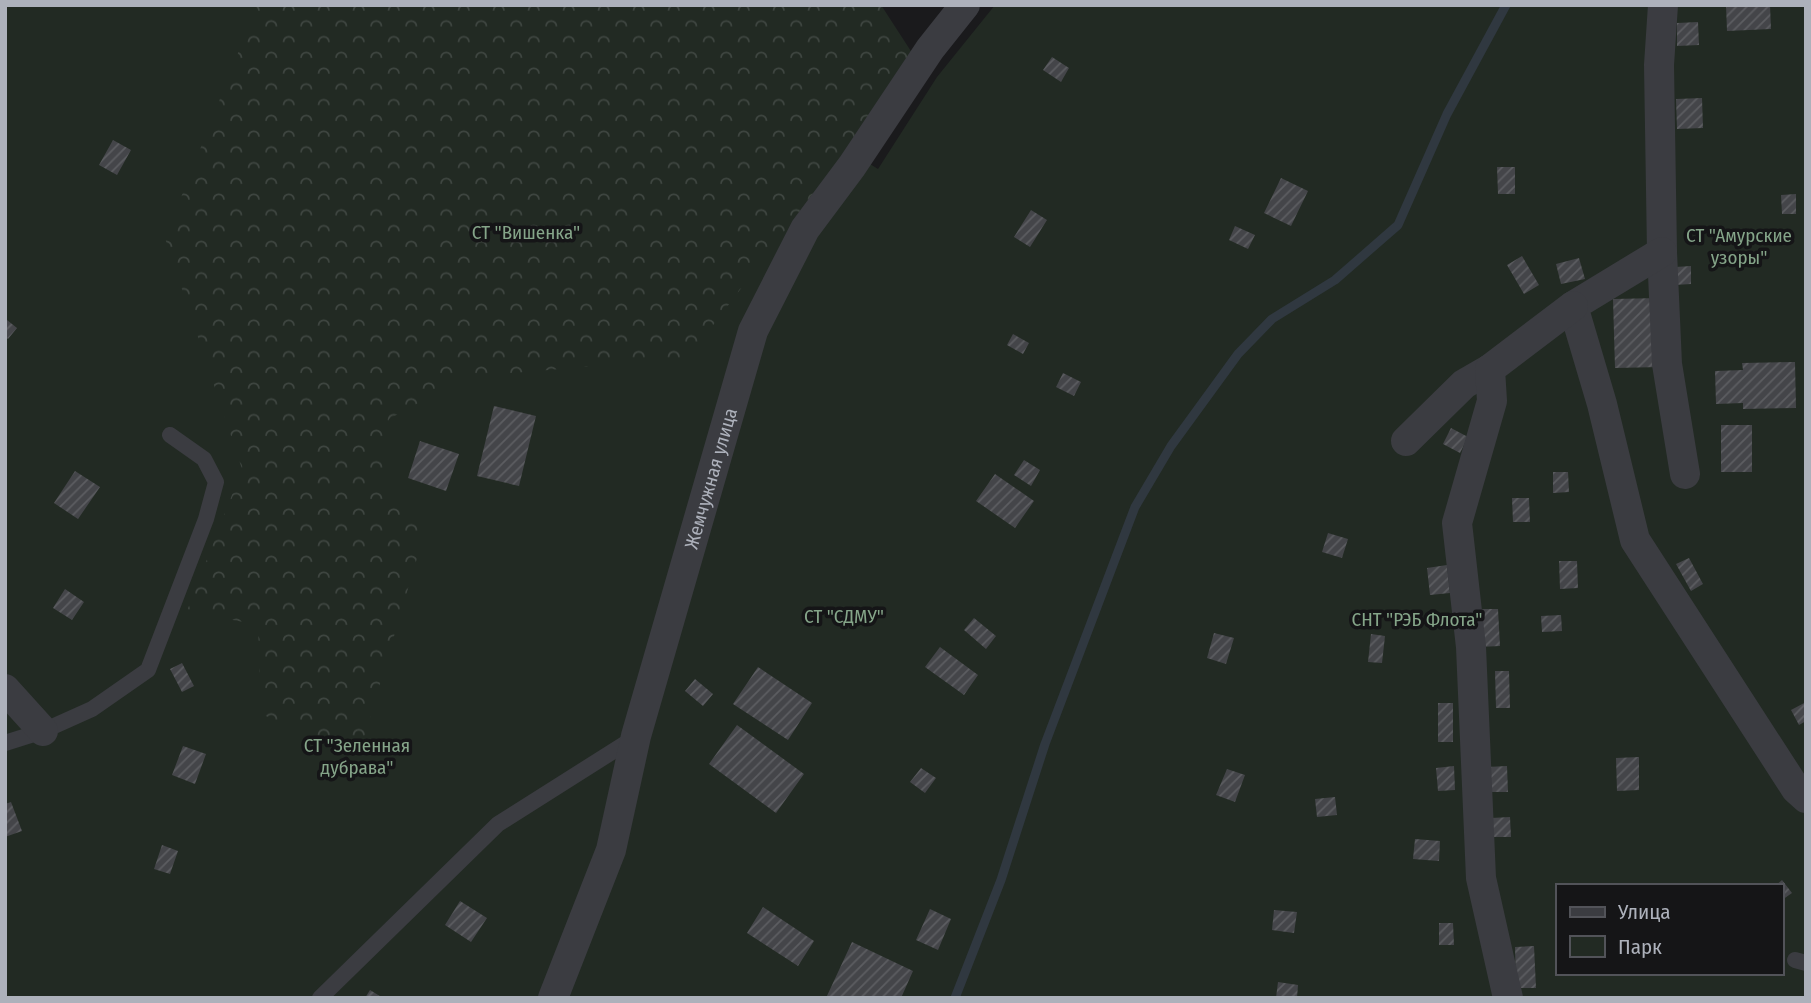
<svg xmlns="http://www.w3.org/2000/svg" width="1811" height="1003" viewBox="0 0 1811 1003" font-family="'Fira Sans Condensed',sans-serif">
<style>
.green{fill:#222a23;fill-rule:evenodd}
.forest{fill:url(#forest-crowns)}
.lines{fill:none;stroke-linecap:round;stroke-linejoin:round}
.stream{stroke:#303840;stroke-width:9}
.building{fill:url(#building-hatch)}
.lane{stroke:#3b3c41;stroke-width:16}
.street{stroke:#3b3c41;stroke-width:30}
.labels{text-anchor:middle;stroke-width:7;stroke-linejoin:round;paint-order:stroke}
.park-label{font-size:19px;fill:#85a589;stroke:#151517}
.street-label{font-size:19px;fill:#adb1bb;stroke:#151517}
</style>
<defs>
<pattern id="forest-crowns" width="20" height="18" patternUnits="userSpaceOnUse" patternTransform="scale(1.75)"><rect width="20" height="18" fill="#222a23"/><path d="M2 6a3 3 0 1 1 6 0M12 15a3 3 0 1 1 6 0" fill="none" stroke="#3f4641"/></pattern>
<pattern id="building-hatch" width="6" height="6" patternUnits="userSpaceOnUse" patternTransform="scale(1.75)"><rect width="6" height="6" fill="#444549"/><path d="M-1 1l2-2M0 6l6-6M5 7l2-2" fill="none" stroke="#5c5d61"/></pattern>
</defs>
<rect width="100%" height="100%" fill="#1a1a1c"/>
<path class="green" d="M5,5H618L878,169L937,77L995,5H1806V998H5ZM1557,886H1781V973H1557Z"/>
<path class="forest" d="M257,5H881L916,59L688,358L466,377L389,419L384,483L425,531L359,755L261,714L258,625L187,611L242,469L165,238Z"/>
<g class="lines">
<path class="stream" d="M955,998L1001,880L1045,744L1135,507L1171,446L1238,354L1272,319L1335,280L1398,225L1447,114L1506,5"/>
</g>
<path class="building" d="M1726,5H1770L1771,29L1727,31Z
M1698,22L1699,45L1677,46V23Z
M1052,57L1069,68L1061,82L1043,70Z
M1702,98L1703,128L1677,129L1676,99Z
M113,140L131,150L117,175L99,165Z
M1497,167H1515V194H1498Z
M1281,178L1308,191L1291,226L1264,213Z
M1796,194V214H1782L1781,195Z
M1031,210L1047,220L1030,247L1014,237Z
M1235,226L1255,235L1248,249L1229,240Z
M1522,256L1539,285L1524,294L1507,265Z
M1579,258L1585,279L1561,284L1556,264Z
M1691,266V284L1675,285V267Z
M1659,298L1661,367L1615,368L1613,299Z
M7,320L17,328L8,339L5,336V323Z
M1013,334L1029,343L1023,354L1007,345Z
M1795,362L1796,408L1743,409V403L1716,404L1715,371L1743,370L1742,363Z
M1063,373L1081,382L1074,396L1056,387Z
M494,406L536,416L519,486L477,476Z
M1721,425H1752V472H1721Z
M1451,428L1468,437L1460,453L1443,444Z
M420,441L459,454L446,491L408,478Z
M1024,460L1040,470L1031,486L1014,475Z
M75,471L100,487L78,519L54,503Z
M1553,472H1568L1569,492L1553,493Z
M995,474L1034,501L1015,528L976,501Z
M1512,498H1529L1530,522H1513Z
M1328,533L1348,539L1342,558L1322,552Z
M1689,558L1703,584L1691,591L1676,564Z
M1559,561H1577L1578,588L1560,589Z
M1447,565L1450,593L1430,595L1427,568Z
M65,589L84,602L72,620L53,608Z
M1478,609H1498L1500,646L1479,647Z
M1561,615L1562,631L1542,632L1541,616Z
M974,618L996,636L986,649L964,630Z
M1214,633L1234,638L1226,664L1207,658Z
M1371,634L1385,636L1382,663L1368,662Z
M940,647L978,675L964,695L925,667Z
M182,663L194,686L182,692L170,669Z
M758,667L812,703L788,740L733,704Z
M1495,671H1509L1510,708H1496Z
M695,679L713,694L703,706L685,691Z
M1806,702V721L1799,725L1791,710Z
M1438,703H1453V742H1438Z
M737,725L804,774L776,813L709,764Z
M183,746L206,754L195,784L172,775Z
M1639,757V790L1617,791L1616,758Z
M1454,766L1455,790L1438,791L1436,768Z
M1507,766L1508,792H1488L1487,767Z
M921,768L936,778L925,793L910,782Z
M1227,769L1245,775L1235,802L1216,795Z
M1335,797L1337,815L1317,817L1315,799Z
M11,802L22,831L5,837V804Z
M1510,817L1511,837H1491V818Z
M1415,839L1440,841L1439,861L1413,859Z
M162,845L178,851L170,874L154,869Z
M1782,880L1792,893L1782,900L1781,886H1775Z
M460,901L487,918L471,942L445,925Z
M763,907L814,941L798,966L747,933Z
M930,909L951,919L938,950L916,940Z
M1274,910L1297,912L1294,933L1272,930Z
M1439,923H1453L1454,945H1439Z
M852,942L913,971L901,998H826Z
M1534,946L1536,988H1516L1515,947Z
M1278,982L1298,985L1297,998H1276Z
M370,990L383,998H365Z"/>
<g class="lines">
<path class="lane" d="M5,743L43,731L92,709L148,670L206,519L216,482L204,459L170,435
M1795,960L1806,963
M320,998L498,824L634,738"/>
<g class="street">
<path d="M1663,5L1659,65L1662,252L1667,364L1685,474"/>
<path d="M1662,252L1573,306L1602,404L1635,540L1796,789L1806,798"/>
<path d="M1406,441L1464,384L1490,369"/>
<path d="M5,689L43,731"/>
<path id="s1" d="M553,998L611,850L636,736L753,331L805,229L852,166L930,49L965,5"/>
<path d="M1508,998L1481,878L1471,647L1457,523L1492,401L1490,369L1573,306"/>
</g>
</g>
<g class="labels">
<g class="park-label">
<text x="526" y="239">СТ "Вишенка"</text>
<text x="1739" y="242">СТ "Амурские<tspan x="1739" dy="22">узоры"</tspan></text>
<text x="844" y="623">СТ "СДМУ"</text>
<text x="1417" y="626">СНТ "РЭБ Флота"</text>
<text x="357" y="752">СТ "Зеленная<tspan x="357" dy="22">дубрава"</tspan></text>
</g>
<g class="street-label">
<text dy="7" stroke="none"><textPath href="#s1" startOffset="544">Жемчужная улица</textPath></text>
</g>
</g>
<rect width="1811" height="1003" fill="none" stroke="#adb1bb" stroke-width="14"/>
<rect x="1556" y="884" width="228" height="91" fill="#151517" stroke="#525359" stroke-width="2"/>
<rect x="1570" y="907" width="35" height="10" fill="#3b3c41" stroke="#525359" stroke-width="2"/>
<text x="1618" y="919" font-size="21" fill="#adb1bb">Улица</text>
<rect x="1570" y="936" width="35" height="21" fill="#222a23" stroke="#525359" stroke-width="2"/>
<text x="1618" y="954" font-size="21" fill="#adb1bb">Парк</text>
</svg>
